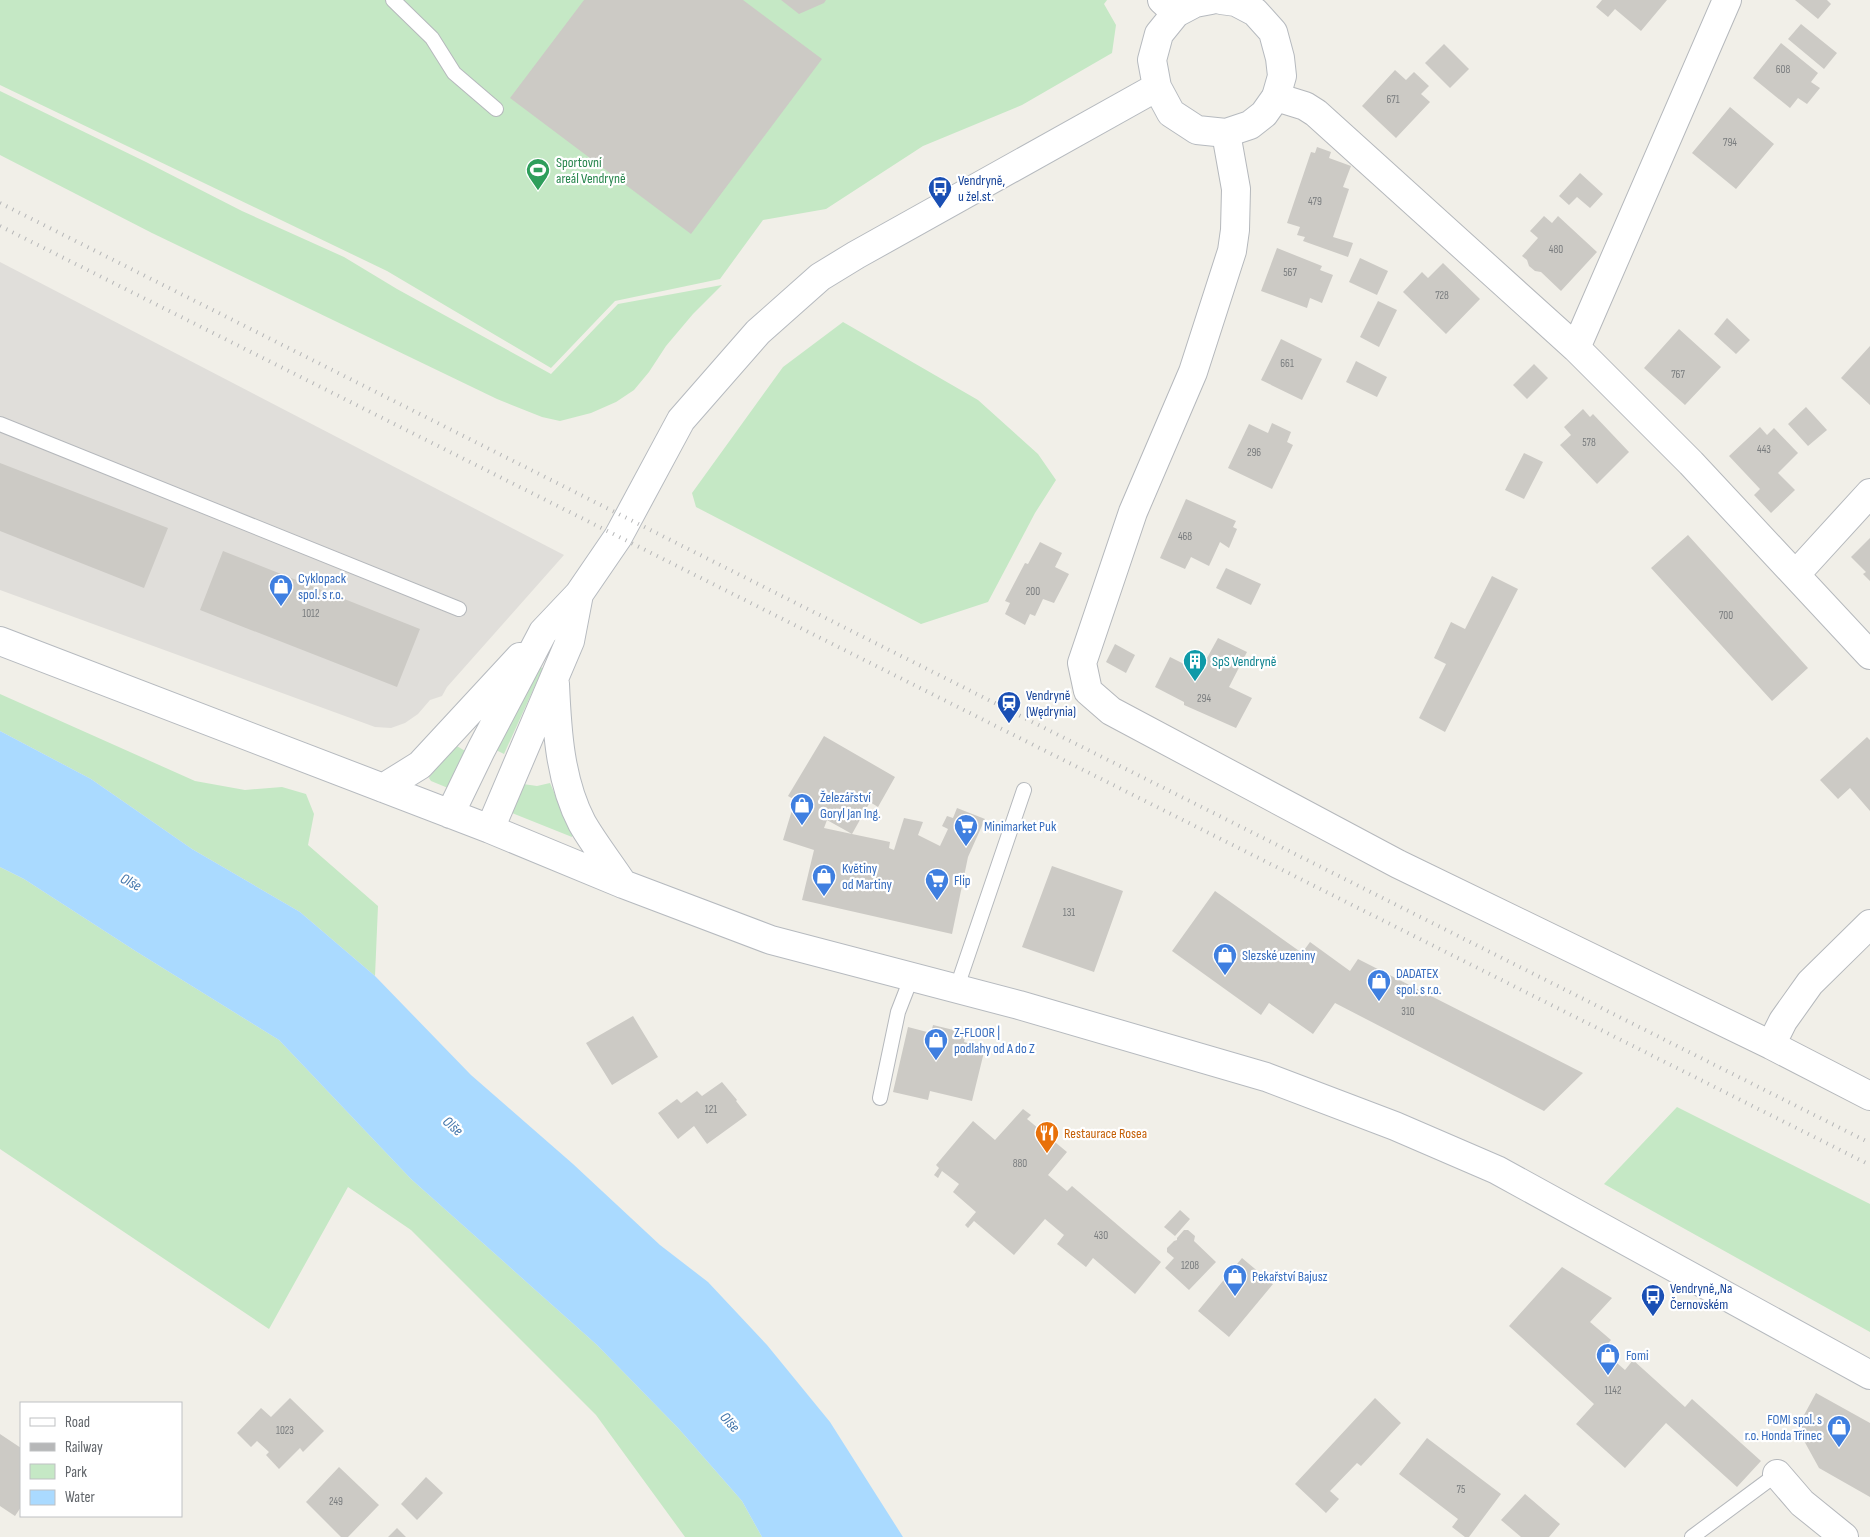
<svg xmlns="http://www.w3.org/2000/svg" width="1870" height="1537" viewBox="0 0 1870 1537" font-family="'Sofia Sans Condensed',sans-serif">
<style>
.industrial{fill:#e0deda}
.green{fill:#c5e8c5}
.water{fill:#aadaff}
.building{fill:#cccac5;fill-rule:evenodd}
.lines{fill:none;stroke-linecap:round;stroke-linejoin:round}
.lane-casing{stroke:#b5b8bc;stroke-width:16}
.street-casing{stroke:#b5b8bc;stroke-width:30}
.secondary-casing{stroke:#b6babf;stroke-width:30}
.lane{stroke:#fff;stroke-width:14}
.street{stroke:#fff;stroke-width:28}
.secondary{stroke:#fff;stroke-width:28}
.rail{stroke:#b6b7b8;stroke-width:4;stroke-dasharray:1 6;stroke-linecap:butt}
.labels{text-anchor:middle;stroke-width:4.5;stroke-linejoin:round;paint-order:stroke}
.number-label{font-size:11px;fill:#7a7d7f}
.leisure-label{font-size:14px;fill:#27864d;stroke:#fff;text-anchor:start}
.transit-label{font-size:14px;fill:#164399;stroke:#fff;text-anchor:start}
.shop-label{font-size:14px;fill:#366cbe;stroke:#fff;text-anchor:start}
.culture-label{font-size:14px;fill:#0d838f;stroke:#fff;text-anchor:start}
.food-label{font-size:14px;fill:#c56008;stroke:#fff;text-anchor:start}
.water-label{font-size:15px;font-style:italic;fill:#4174aa;stroke:#fff}
</style>
<rect width="100%" height="100%" fill="#f1efe8"/>
<path class="industrial" d="M0,262L564,555L447,687L442,696L430,700L418,714L405,723L391,728L375,727L0,590Z"/>
<path class="green" d="M0,0H1107L1104,4L1116,25L1112,53L1022,105L923,146L826,209L763,220L720,279L615,301L551,368L387,271L0,85Z
M0,91L146,162L242,211L344,257L397,289L551,374L618,304L722,285L693,314L666,346L649,372L634,390L616,402L591,413L560,421L542,417L497,399L152,233L0,155Z
M843,322L978,400L1038,454L1056,480L1035,513L988,602L921,624L696,507L692,493L783,367Z
M539,667L543,668L504,754L492,748Z
M0,694L195,781L245,790L282,787L306,794L314,814L308,845L378,906L375,976L300,912L192,849L91,779L0,731Z
M455,745L467,752L448,788L431,781L429,778L431,775Z
M550,783L573,835L572,837L512,813L523,784L537,786Z
M0,867L24,879L137,952L279,1040L411,1179L597,1345L679,1429L742,1501L762,1537H685L596,1415L411,1230L348,1187L269,1329L0,1149Z
M1677,1107L1870,1204V1332L1604,1184Z"/>
<path class="water" d="M0,731L91,779L192,849L300,912L375,976L471,1075L573,1164L660,1245L708,1282L767,1345L830,1422L903,1537H762L742,1501L679,1429L597,1345L411,1179L279,1040L137,952L24,879L0,867Z"/>
<path class="building" d="M584,0H743L822,59L691,234L510,98Z
M781,0H826L824,3L799,14Z
M1602,0H1667L1641,31L1615,9L1608,17L1596,7Z
M1795,0H1827L1831,4L1818,19Z
M1801,24L1837,53L1824,69L1788,39Z
M1781,43L1818,73L1811,82L1820,88L1807,104L1798,98L1790,108L1753,78Z
M1444,44L1469,69L1450,88L1425,63Z
M1395,70L1406,80L1414,72L1429,86L1421,94L1430,102L1396,138L1362,106Z
M1730,107L1774,144L1736,189L1692,153Z
M1317,147L1331,152L1329,158L1351,166L1343,187L1349,189L1333,237L1353,243L1348,257L1303,241L1305,237L1297,235L1300,227L1287,223L1311,152L1315,153Z
M1580,173L1603,194L1590,208L1577,197L1569,205L1559,196Z
M1544,216L1552,223L1558,216L1597,252L1561,291L1541,272L1535,271L1529,266L1527,260L1522,256L1538,238L1530,231Z
M1277,248L1322,266L1320,270L1333,275L1322,303L1310,298L1307,308L1261,291Z
M1360,258L1388,271L1377,295L1349,282Z
M1443,263L1480,299L1446,334L1403,292L1422,272L1428,278Z
M1378,301L1397,310L1379,347L1360,337Z
M1727,318L1750,340L1736,354L1714,334Z
M1679,329L1721,367L1685,405L1644,368Z
M1281,339L1322,359L1302,400L1261,380Z
M1870,346V405L1841,378Z
M1356,361L1387,377L1377,397L1346,382Z
M1534,364L1548,378L1527,399L1513,385Z
M1806,407L1827,430L1808,446L1788,424Z
M1583,409L1590,417L1593,414L1629,452L1597,484L1560,445L1571,435L1564,427Z
M1272,423L1291,432L1287,442L1293,445L1272,489L1228,468L1249,424L1268,433Z
M1760,427L1767,435L1774,428L1798,453L1778,473L1795,490L1771,513L1754,495L1760,489L1729,456Z
M1524,453L1543,462L1524,499L1505,490Z
M0,463L168,528L144,588L0,531Z
M1186,499L1236,521L1233,527L1237,529L1229,548L1220,542L1209,566L1191,557L1185,569L1160,558Z
M1688,535L1808,668L1772,701L1651,568Z
M1870,538V581L1863,574L1866,572L1851,557Z
M1040,542L1062,553L1055,567L1069,574L1054,603L1043,599L1035,616L1030,614L1025,625L1005,614L1010,603L1005,601L1025,563L1028,564Z
M223,551L420,629L397,687L200,610Z
M1226,568L1261,584L1251,605L1216,588Z
M1492,576L1518,589L1445,732L1419,718L1446,664L1434,658L1451,622L1465,629Z
M1218,638L1247,652L1229,687L1252,698L1236,728L1184,705V702L1155,687L1170,657L1188,666L1195,652L1207,658Z
M1115,644L1135,655L1126,673L1106,662Z
M824,736L895,777L878,807L870,802L852,834L890,842L889,848L894,850L904,818L923,822L918,835L940,846L948,829L942,826L947,816L953,818L957,808L985,819L968,857L952,934L802,900L814,850L783,840L795,800L788,796ZM827,820L852,834L824,828Z
M1867,737L1870,740V811L1850,788L1838,799L1820,780Z
M1052,866L1123,891L1094,972L1022,947Z
M1215,891L1302,953L1310,942L1350,971L1358,959L1583,1073L1544,1111L1335,1003L1313,1034L1269,1003L1261,1015L1172,951Z
M633,1016L658,1057L612,1085L586,1043Z
M933,1025L966,1033L964,1042L985,1048L972,1101L930,1091L928,1100L893,1092L908,1027L931,1033Z
M722,1082L737,1100L736,1101L747,1115L707,1144L694,1126L678,1139L658,1113L677,1099L681,1103L697,1091L702,1096Z
M1023,1109L1031,1115L1027,1119L1067,1152L1048,1175L1067,1191L1072,1186L1161,1262L1135,1294L1093,1258L1086,1267L1057,1244L1064,1235L1045,1219L1014,1255L974,1221L968,1228L965,1225L976,1212L953,1192L959,1184L942,1171L938,1178L934,1175L939,1168L936,1165L973,1121L995,1140Z
M1180,1210L1190,1219L1175,1236L1164,1227Z
M1184,1230H1188L1195,1236L1194,1241L1216,1262L1189,1290L1165,1268L1174,1258L1167,1252V1248L1174,1241L1177,1240V1238Z
M1242,1258L1273,1284L1229,1337L1198,1311Z
M1562,1267L1612,1298L1590,1322L1611,1340L1602,1350L1625,1370L1633,1360L1685,1407L1692,1399L1761,1461L1737,1487L1666,1423L1625,1468L1576,1424L1594,1404L1509,1326Z
M1816,1393L1870,1423V1497L1819,1468L1797,1428Z
M290,1398L324,1431L303,1452L300,1448L279,1469L266,1455L269,1452L257,1441L251,1447L237,1433L261,1408L271,1417Z
M1375,1398L1401,1423L1361,1466L1357,1463L1330,1491L1339,1499L1326,1513L1295,1484Z
M0,1434L21,1448V1507L15,1516L0,1506Z
M1427,1438L1501,1494L1469,1537H1465L1452,1527L1458,1519L1399,1474Z
M339,1467L379,1505L348,1537H341L306,1502Z
M426,1477L443,1493L417,1520L401,1504Z
M1525,1494L1560,1524L1549,1537H1521L1501,1520Z
M397,1528L406,1537H388Z"/>
<g class="lines">
<g class="lane-casing">
<path id="lane" d="M393,0L432,38L454,73L496,109
M0,424L459,609
M957,987L1024,790
M880,1098L898,1012L912,976
M1692,1537L1777,1474"/>
</g>
<g class="street-casing">
<path id="street" d="M1162,0L1176,13
M1276,97L1305,106L1316,113L1576,348L1691,463L1870,655
M1226,133L1236,189L1235,230L1232,251L1193,372L1133,512L1082,663L1088,691L1111,711L1398,864L1771,1045L1870,1096
M1576,348L1727,0
M1796,574L1870,493
M1771,1045L1783,1021L1810,983L1870,924
M1777,1474L1802,1503L1844,1537"/>
</g>
<g class="secondary-casing">
<path id="secondary" d="M1211,0L1195,3L1176,13L1159,34L1152,60L1157,87L1171,113L1197,130L1226,133L1250,125L1264,114L1276,97L1282,76L1280,58L1273,32L1255,12L1236,2L1221,0
M0,641L490,829L623,884L771,940L1019,1005L1266,1077L1395,1126L1497,1170L1870,1375
M555,684C557,731 560,781 582,823C594,844 610,864 623,884
M383,788L420,765L520,657
M450,814L481,750L543,632L579,594L618,537L681,420L758,332L820,277L856,255L1157,87
M490,829L570,641L579,594"/>
</g>
<use href="#lane" class="lane"/>
<use href="#street" class="street"/>
<use href="#secondary" class="secondary"/>
<path class="rail" d="M0,203L1870,1143
M0,226L1870,1165"/>
</g>
<defs>
<g id="stadium-pin" transform="scale(1.25)"><path d="M0 17L-7.5 6A9.5 9.5 0 1 1 7.5 6Z" fill="#2e9e5b" stroke="#fff"/><path d="M0-5a6.5 5 0 1 0 0 10a6.5 5 0 1 0 0-10ZM-3.5-1.8h7v3.6h-7Z" fill="#fff"/></g>
<g id="bus-pin" transform="scale(1.25)"><path d="M0 17L-7.5 6A9.5 9.5 0 1 1 7.5 6Z" fill="#1a4fb4" stroke="#fff"/><path d="M-5-6H5V4H4V6H2V4H-2V6H-4V4H-5ZM-3.5-4V0h7V-4ZM-3.5 1.2v1.5H-2V1.2ZM2 1.2v1.5H3.5V1.2Z" fill="#fff"/></g>
<g id="shop-pin" transform="scale(1.25)"><path d="M0 17L-7.5 6A9.5 9.5 0 1 1 7.5 6Z" fill="#3f7fe0" stroke="#fff"/><path d="M-5-2.5h2.3a2.7 3.5 0 0 1 5.4 0H5L5.5 6h-11ZM-1.5-2.5h3a1.5 2.3 0 0 0-3 0Z" fill="#fff"/></g>
<g id="building-pin" transform="scale(1.25)"><path d="M0 17L-7.5 6A9.5 9.5 0 1 1 7.5 6Z" fill="#0f9aa8" stroke="#fff"/><path d="M-4-6H4V6H1V3H-1V6H-4ZM-2.5-4.3h1.7v1.8h-1.7ZM.8-4.3h1.7v1.8H.8ZM-2.5-1h1.7V.8h-1.7ZM.8-1h1.7V.8H.8Z" fill="#fff"/></g>
<g id="station-pin" transform="scale(1.25)"><path d="M0 17L-7.5 6A9.5 9.5 0 1 1 7.5 6Z" fill="#1a4fb4" stroke="#fff"/><path d="M-3-6H3Q5-6 5-4V2Q5 4 3 4L4.5 6H3L1.5 4h-3L-3 6H-4.5L-3 4Q-5 4-5 2V-4Q-5-6-3-6ZM-3.5-4v3h7v-3ZM-3.5 1v1.5H-2V1ZM2 1v1.5H3.5V1Z" fill="#fff"/></g>
<g id="supermarket-pin" transform="scale(1.25)"><path d="M0 17L-7.5 6A9.5 9.5 0 1 1 7.5 6Z" fill="#3f7fe0" stroke="#fff"/><path d="M-6-5.5h2.5l.6 2H6L4.5 2H-2.5L-4.4-4H-6ZM-1.5 3.2a1.3 1.3 0 1 0 .1 0ZM3 3.2a1.3 1.3 0 1 0 .1 0Z" fill="#fff"/></g>
<g id="restaurant-pin" transform="scale(1.25)"><path d="M0 17L-7.5 6A9.5 9.5 0 1 1 7.5 6Z" fill="#e8710a" stroke="#fff"/><path d="M-5-6h1v4h1v-4h1v4h1v-4h1v5L-1.5 .5V6h-2V.5L-5-1ZM5-6V6H3V1.5H1.5Q1.5-4 5-6Z" fill="#fff"/></g>
</defs>
<g fill-rule="evenodd">
<use href="#stadium-pin" x="538" y="170"/>
<use href="#bus-pin" x="940" y="188"/>
<use href="#shop-pin" x="281" y="586"/>
<use href="#building-pin" x="1195" y="661"/>
<use href="#station-pin" x="1009" y="703"/>
<use href="#shop-pin" x="802" y="805"/>
<use href="#supermarket-pin" x="966" y="826"/>
<use href="#shop-pin" x="824" y="876"/>
<use href="#supermarket-pin" x="937" y="880"/>
<use href="#shop-pin" x="1225" y="955"/>
<use href="#shop-pin" x="1379" y="981"/>
<use href="#shop-pin" x="936" y="1040"/>
<use href="#restaurant-pin" x="1047" y="1133"/>
<use href="#shop-pin" x="1235" y="1276"/>
<use href="#bus-pin" x="1653" y="1296"/>
<use href="#shop-pin" x="1608" y="1355"/>
<use href="#shop-pin" x="1839" y="1427"/>
</g>
<g class="labels">
<g class="number-label">
<text x="1783" y="73">608</text>
<text x="1393" y="103">671</text>
<text x="1730" y="146">794</text>
<text x="1315" y="205">479</text>
<text x="1556" y="253">480</text>
<text x="1290" y="276">567</text>
<text x="1442" y="299">728</text>
<text x="1287" y="367">661</text>
<text x="1678" y="378">767</text>
<text x="1589" y="446">578</text>
<text x="1764" y="453">443</text>
<text x="1254" y="456">296</text>
<text x="1185" y="540">468</text>
<text x="1033" y="595">200</text>
<text x="311" y="617">1012</text>
<text x="1726" y="619">700</text>
<text x="1204" y="702">294</text>
<text x="1069" y="916">131</text>
<text x="1408" y="1015">310</text>
<text x="711" y="1113">121</text>
<text x="1020" y="1167">880</text>
<text x="1101" y="1239">430</text>
<text x="1190" y="1269">1208</text>
<text x="1613" y="1394">1142</text>
<text x="285" y="1434">1023</text>
<text x="1461" y="1493">75</text>
<text x="336" y="1505">249</text>
</g>
<g class="leisure-label">
<text x="556" y="167">Sportovní<tspan x="556" dy="16">areál Vendryně</tspan></text>
</g>
<g class="transit-label">
<text x="958" y="185">Vendryně,<tspan x="958" dy="16">u žel.st.</tspan></text>
<text x="1026" y="700">Vendryně<tspan x="1026" dy="16">(Wędrynia)</tspan></text>
<text x="1670" y="1293">Vendryně,,Na<tspan x="1670" dy="16">Černovském</tspan></text>
</g>
<g class="shop-label">
<text x="298" y="583">Cyklopack<tspan x="298" dy="16">spol. s r.o.</tspan></text>
<text x="820" y="802">Železářství<tspan x="820" dy="16">Goryl Jan Ing.</tspan></text>
<text x="984" y="831">Minimarket Puk</text>
<text x="842" y="873">Květiny<tspan x="842" dy="16">od Martiny</tspan></text>
<text x="954" y="885">Flip</text>
<text x="1242" y="960">Slezské uzeniny</text>
<text x="1396" y="978">DADATEX<tspan x="1396" dy="16">spol. s r.o.</tspan></text>
<text x="954" y="1037">Z-FLOOR |<tspan x="954" dy="16">podlahy od A do Z</tspan></text>
<text x="1252" y="1281">Pekařství Bajusz</text>
<text x="1626" y="1360">Fomi</text>
<text x="1822" y="1424" text-anchor="end">FOMI spol. s<tspan x="1822" dy="16">r.o. Honda Třinec</tspan></text>
</g>
<g class="culture-label">
<text x="1212" y="666">SpS Vendryně</text>
</g>
<g class="food-label">
<text x="1064" y="1138">Restaurace Rosea</text>
</g>
<g class="water-label">
<text transform="translate(131 882) rotate(28)" y="5">Olše</text>
<text transform="translate(453 1126) rotate(41)" y="5">Olše</text>
<text transform="translate(730 1422) rotate(48)" y="5">Olše</text>
</g>
</g>
<rect x="20" y="1402" width="162" height="115" fill="#ffffff" stroke="#bfc1c3"/>
<rect x="30" y="1418" width="25" height="8" fill="#ffffff" stroke="#bfc1c3"/>
<text x="65" y="1427" font-size="15" fill="#5f6368">Road</text>
<rect x="30" y="1443" width="25" height="8" fill="#b6b7b8" stroke="#bfc1c3"/>
<text x="65" y="1452" font-size="15" fill="#5f6368">Railway</text>
<rect x="30" y="1464" width="25" height="15" fill="#c5e8c5" stroke="#bfc1c3"/>
<text x="65" y="1477" font-size="15" fill="#5f6368">Park</text>
<rect x="30" y="1490" width="25" height="15" fill="#aadaff" stroke="#bfc1c3"/>
<text x="65" y="1502" font-size="15" fill="#5f6368">Water</text>
</svg>
